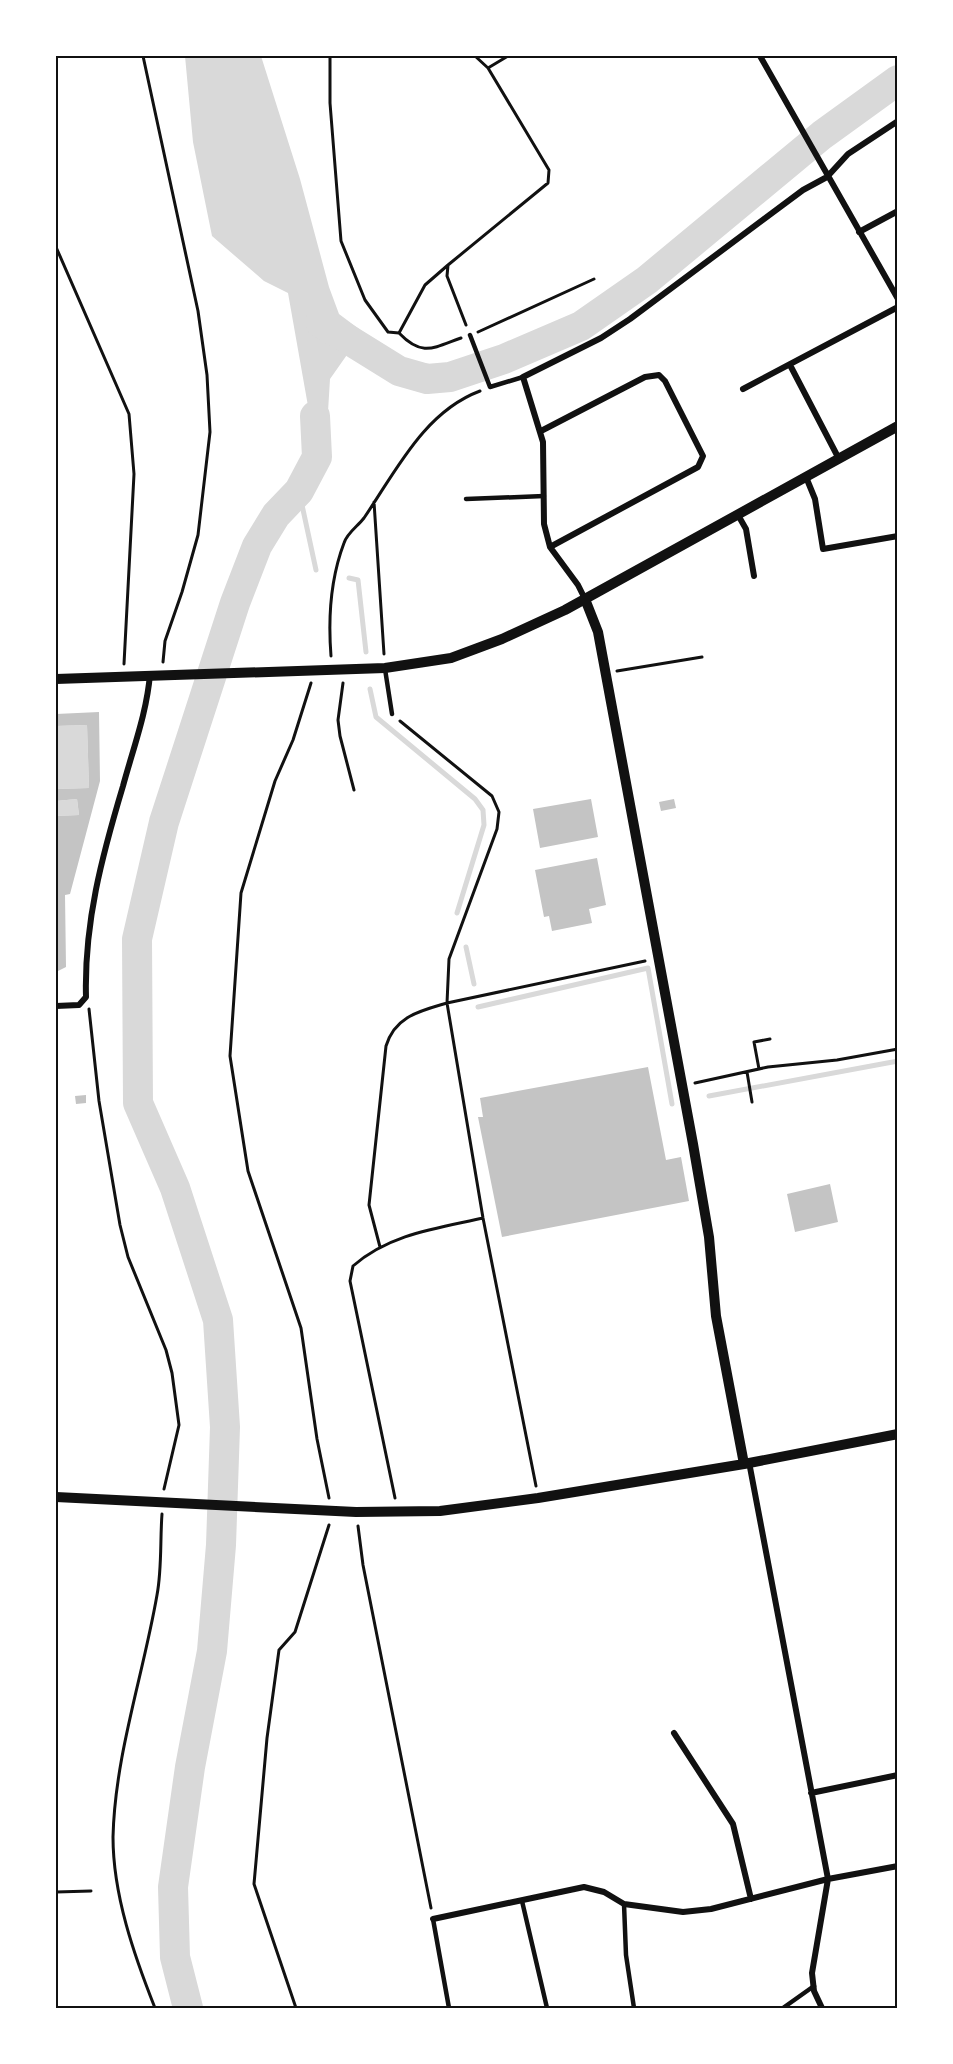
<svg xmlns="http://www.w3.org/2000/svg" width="953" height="2064" viewBox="0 0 953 2064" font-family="'Titillium Web',sans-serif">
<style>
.water{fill:#d9d9d9}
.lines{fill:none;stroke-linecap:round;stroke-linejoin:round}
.stream{stroke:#d9d9d9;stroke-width:5}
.river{stroke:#d9d9d9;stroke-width:30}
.building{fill:#c4c4c4}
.path{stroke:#111;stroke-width:3}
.service{stroke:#111;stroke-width:4.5}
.minor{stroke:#111;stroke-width:6}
.tertiary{stroke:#111;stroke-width:10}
.neatline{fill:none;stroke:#111;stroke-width:2}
</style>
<rect width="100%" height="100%" fill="#fff"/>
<path class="water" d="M185,56H261L300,179L329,287L339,314L363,332L330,379L327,428L317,457L288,293L264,281L212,236L193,142Z
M87,725L89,788L56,789V726Z
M77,799L79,815L56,816V801Z"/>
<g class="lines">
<path class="stream" d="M299,491L316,570
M349,578L358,580L366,652
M370,689L376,717L475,799L483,810L484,825L457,913
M466,947L474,984
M478,1007L648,968L672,1104
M709,1096L898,1061"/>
<path class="river" d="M320,322L399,371L427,379L450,377L504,359L581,326L647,280L822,135L898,80
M188,2008L175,1957L173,1887L190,1767L212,1651L221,1545L225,1427L218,1320L175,1188L138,1103L137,939L164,822L235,603L257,546L276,515L299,491L317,457L315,416"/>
</g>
<path class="building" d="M99,712L100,781L70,894L65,895L66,967L56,972V816L79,815L77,799L56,801V789L89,788L87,725L56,726V714Z
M591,799L598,837L540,848L533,809Z
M674,799L676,808L661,811L659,802Z
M597,858L606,905L589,909L592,923L552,931L549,916L544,917L535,870Z
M648,1067L666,1160L681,1157L689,1201L502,1237L478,1117H483L480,1098Z
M86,1095V1103L76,1104L75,1096Z
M830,1184L838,1222L795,1232L787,1194Z"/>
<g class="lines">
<path class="path" d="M143,56L198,311L207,375L210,432L198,535L182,592L165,641L163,662
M330,56V103L341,241L365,300L388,332L399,333C422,357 433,348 461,338
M488,68L508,56
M56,247L129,414L134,474L124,664
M466,325L447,276L448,265L548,183L549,170L488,68L475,56
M478,332L594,279
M399,333L425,285L448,265
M374,502L384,654
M331,656C328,618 330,580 344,543C347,533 358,526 364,518C396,471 424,412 480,391
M617,671L702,657
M311,683L293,740L275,781L241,893L230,1056L248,1171L301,1328L317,1439L329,1498
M343,683L338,720L340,736L354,790
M400,721L492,796L499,812L497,829L449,959L447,1003L483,1218L536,1486
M89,1009L99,1101L120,1225L128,1257L166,1350L172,1373L179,1425L164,1489
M759,1069L754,1042L770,1039
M747,1072L752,1102
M695,1083L768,1067L837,1060L898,1049
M380,1247L369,1205L386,1046C395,1016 420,1011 447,1003L645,961
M395,1498L350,1281L353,1266C389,1234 438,1228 483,1218
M358,1526L363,1565L431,1908
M56,1892L91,1891
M155,2008C134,1955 113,1895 113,1837C115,1755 143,1676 157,1595C162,1569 160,1540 162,1514
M296,2008L254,1884L267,1738L279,1650L295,1632L329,1525"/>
<path class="service" d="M470,335L490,387L523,377
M466,499L544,496
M385,669L392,714
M522,1901L547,2008
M624,1904L626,1955L634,2008
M433,1919L449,2008
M783,2008L814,1986"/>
<path class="minor" d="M760,56L898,299
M859,232L898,211
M790,365L839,459
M743,389L898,307
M541,431L645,377L659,375L665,381L703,456L698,467L550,547
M806,477L815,499L823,549L898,536
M738,515L746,529L754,576
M585,599L578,585L550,547L544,524L543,442L523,377L601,338L630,319L803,190L827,177L848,154L898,121
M56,1006L79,1005L86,997C84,923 102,856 123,786C133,749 147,712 150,674
M749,1462L828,1879L812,1973L814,1991L822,2008
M674,1733L733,1824L751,1899
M811,1793L898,1775
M433,1919L584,1887L604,1892L624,1904L683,1912L711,1909L828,1879L898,1866"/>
<path class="tertiary" d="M585,599L598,632L693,1144L709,1237L716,1316L744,1464
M56,679L385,668L451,658L502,639L565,610L898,426
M56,1497L356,1512L440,1511L538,1498L744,1464L898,1434"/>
</g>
<rect width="953" height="2064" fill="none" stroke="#ffffff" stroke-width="114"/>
<rect x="57" y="57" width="839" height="1950" class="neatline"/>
</svg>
